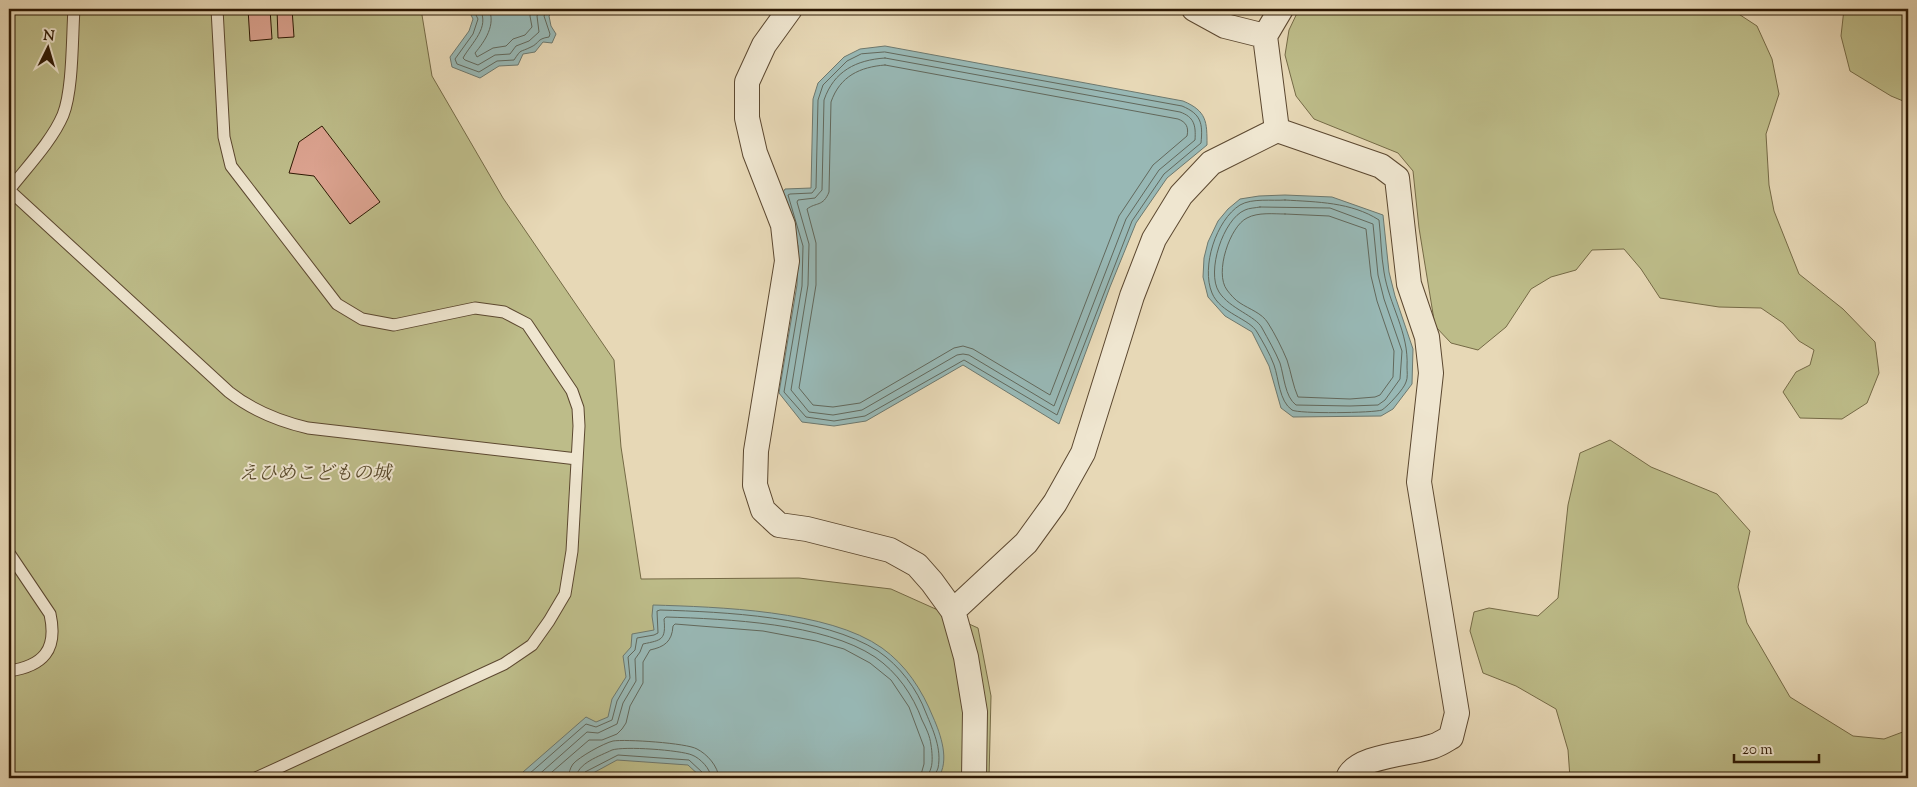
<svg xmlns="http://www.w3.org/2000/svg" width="1917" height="787" viewBox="0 0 1917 787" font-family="'Sorts Mill Goudy','Noto Serif JP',serif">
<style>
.green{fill:#bdbc89;stroke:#756a46}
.water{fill:#98b8b5;stroke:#6d786e}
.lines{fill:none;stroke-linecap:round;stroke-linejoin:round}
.shore{stroke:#62685c;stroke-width:1}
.building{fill:#dba28f;stroke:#2d1803}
.service-casing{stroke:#5c4830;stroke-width:13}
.minor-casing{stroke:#5c4830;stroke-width:26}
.service{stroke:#efe6d0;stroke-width:11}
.minor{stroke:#efe6d0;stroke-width:24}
.labels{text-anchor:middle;stroke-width:4;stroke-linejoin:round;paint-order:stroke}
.park-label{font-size:19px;font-style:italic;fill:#58492b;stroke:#efe6d0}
</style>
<rect width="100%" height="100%" fill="#e7d8b6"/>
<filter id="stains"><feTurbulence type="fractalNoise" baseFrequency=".004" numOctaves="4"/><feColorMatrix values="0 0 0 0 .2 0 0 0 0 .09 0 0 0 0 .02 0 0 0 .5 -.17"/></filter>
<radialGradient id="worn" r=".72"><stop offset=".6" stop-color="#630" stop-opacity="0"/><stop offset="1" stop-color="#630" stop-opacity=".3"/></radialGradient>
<path class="green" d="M9,9H421L432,76L503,198L614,360L621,447L641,579L799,578L891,589L978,628L991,696L989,778H9Z
M1299,9H1731L1757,26L1772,59L1779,94L1766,134L1769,185L1774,211L1799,274L1843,309L1875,342L1879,373L1867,403L1842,419L1800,418L1783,392L1796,372L1810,365L1814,350L1799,341L1783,323L1761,308L1719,307L1660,298L1641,269L1624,249L1592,250L1576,270L1551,277L1531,289L1506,327L1478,350L1451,343L1435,326L1419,228L1413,171L1398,153L1314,119L1296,96L1285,55L1289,30Z
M1844,9H1908V103L1891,96L1850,71L1841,36Z
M1610,440L1651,467L1717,494L1750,531L1738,587L1747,623L1790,697L1853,736L1884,739L1908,730V778H1570L1568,750L1556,709L1516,686L1483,673L1470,631L1474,612L1489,608L1538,616L1558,598L1568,505L1580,453Z"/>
<path class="water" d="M468,9H555L549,16L551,26L556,34L552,43L543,42L535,52L523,54L518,65L499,66L480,78L452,67L450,57L469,31L473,19Z
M885,46L1183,101C1207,111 1207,122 1207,145L1167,178L1136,223L1110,287L1059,424L963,365L866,421L834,426L802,422L779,393L797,285L798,246L782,194L785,189L811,188L813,99L818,83L844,57L860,49Z
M1285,195L1332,197L1383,215L1389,272L1395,296L1413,349L1412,384L1393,409L1381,416L1293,417L1281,408L1269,366L1252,332L1225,316L1208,297L1203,277L1204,258L1208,242L1218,221L1228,209L1240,199L1259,196Z
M653,605C717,607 829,610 882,648C906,665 922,690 933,717C941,735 950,761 938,778H702L688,765L617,760L584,778H523V772L586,717L596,722L608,717L612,699L626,677L623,656L631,647L632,634L654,630L652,616Z"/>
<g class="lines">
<path class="shore" d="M473,9L478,19L473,34L455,59L457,64L479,72L497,61L514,60C522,48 519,53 531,47C540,43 536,39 549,37L550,34L544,16L548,9
M480,9C490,28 472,42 463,58L465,60L478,65L495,55L510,54L516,46L529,41L539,32L537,16L540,9
M489,9C496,25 485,41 475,53L477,57L493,48L506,46L513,39L525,35L532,27L530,16L531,9
M885,52L1182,106C1201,114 1203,123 1201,143L1164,174L1132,221L1057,415L964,360L865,416L834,421L806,417L784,392L802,286L803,246L788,195L790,194L812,193L816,188L818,100L823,85L847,61L861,54Z
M885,58L1180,112C1194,117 1196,125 1195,140L1159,170L1126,219L1054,406L969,355L963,354L957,355L862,410L833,415L809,412L791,390L808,285L809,244L797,202L798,200L815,198L822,190L824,100C834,71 856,60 885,58Z
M885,65L1178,119C1186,122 1189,127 1187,136L1153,165L1119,216L1050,395L973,349L963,346L954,348L860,403L833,407L813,405L799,388L816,285V243L807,209C816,202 823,207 829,192L831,102C840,76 860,67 885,65Z
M1285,200C1317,202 1351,202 1379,220C1381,237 1381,255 1384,272C1389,305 1409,332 1407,367C1407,371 1408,378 1406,382C1404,389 1388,406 1382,410C1374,413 1298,414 1292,410C1279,401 1279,379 1274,365C1270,354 1263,342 1257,332C1250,319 1220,313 1212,293C1201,267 1216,220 1240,205C1252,198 1272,201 1285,200Z
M1260,207L1330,208L1373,224L1378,275L1384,299L1402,351L1400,379L1385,400L1378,405L1350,406L1296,405C1285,397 1284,376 1280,363C1275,351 1268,339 1262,328C1256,316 1230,309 1219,292C1206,272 1223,219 1245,210C1249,208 1255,208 1260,207Z
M1285,214L1329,216L1366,229L1371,276L1377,301L1394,351L1393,377L1380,395L1375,397L1350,399L1298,397C1293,386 1291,372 1287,360C1282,348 1275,334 1268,323C1262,313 1249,309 1240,303C1235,300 1230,294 1227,290C1214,273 1230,226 1247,218C1258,212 1274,214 1285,214Z
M528,778L529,774L586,724L596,727L612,720L617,701L630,678L628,657L635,650L637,638L654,635L658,633L657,611L660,610C724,612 823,616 878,651C900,666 917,689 926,713C933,730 942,749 938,768C937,772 934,774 934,778
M535,778L587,732L598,733L617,724L623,703L636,681L635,659L640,652L643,644C662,640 666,640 664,619L666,617C727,619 824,623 875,657C897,672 913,695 922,720C926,728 930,736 931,745C932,751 933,762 931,768C930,772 928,773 928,778
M545,778L589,740H602L617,734L622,729L626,723L630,706L643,683V662L650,650C664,647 672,642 673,626L675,624L763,631L816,641L844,649L870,663L891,680L909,707L924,747V764L920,778
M568,778C569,773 570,768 573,764C579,757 604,743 613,741C625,739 687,743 697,749C707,754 718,766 719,778
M576,778C577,763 600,756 612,750C624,746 680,750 692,755C700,758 711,769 711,778
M582,778L585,772L618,755L689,760L703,773L705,778"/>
</g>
<path class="building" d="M248,9H270L272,39L250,41Z
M277,9H292L294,37L278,38Z
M322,126L380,202L350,224L314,176L289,173L299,142Z"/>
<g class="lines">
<g class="service-casing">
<path id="service" d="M217,9L224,137L231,166L337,304L362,319L394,325L475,308L504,312L527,324L572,391L578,408L579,426L572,551L565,594L549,621L532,645L504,664L256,778
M9,190L229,392C253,411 278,421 308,428L577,459
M9,190C26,168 52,141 63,115C73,90 72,38 74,9
M9,553L50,614C58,650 43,666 9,671"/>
</g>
<g class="minor-casing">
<path id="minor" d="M790,9L764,45L747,82V118L755,153L783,225L787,261L756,451L755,485L763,510L779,525L807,529L890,550L917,565L932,582L953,611L966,657L975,712L974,778
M1194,9L1225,26L1265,36
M1277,130L1381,166L1397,178L1409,284L1427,337L1431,373L1419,482L1457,713L1451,737C1446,740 1440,744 1434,746C1413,754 1356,755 1348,778
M953,611L1026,543L1055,503L1083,453L1132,296L1154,239L1181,195L1211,163L1277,130L1265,36L1281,9"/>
</g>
<use href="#service" class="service"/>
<use href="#minor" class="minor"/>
</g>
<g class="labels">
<g class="park-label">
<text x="315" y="479">えひめこどもの城</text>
</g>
</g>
<rect width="1917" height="787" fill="none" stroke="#e7d8b6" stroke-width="30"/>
<rect x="10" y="10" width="1897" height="767" fill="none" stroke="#2d1803" stroke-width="2.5"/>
<rect x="15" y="15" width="1887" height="757" fill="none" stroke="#2d1803"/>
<g transform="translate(48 48) rotate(5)" stroke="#efe6d0" stroke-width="4" paint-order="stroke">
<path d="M0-4L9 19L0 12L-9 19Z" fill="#2d1803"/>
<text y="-8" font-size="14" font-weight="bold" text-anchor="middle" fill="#2d1803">N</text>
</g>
<path d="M1734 754v8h85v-8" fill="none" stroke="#2d1803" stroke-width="2.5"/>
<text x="1742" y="754" font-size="15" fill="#2d1803" stroke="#efe6d0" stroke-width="4" paint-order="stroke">20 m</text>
<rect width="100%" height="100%" filter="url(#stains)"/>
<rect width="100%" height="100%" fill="url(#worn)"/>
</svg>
